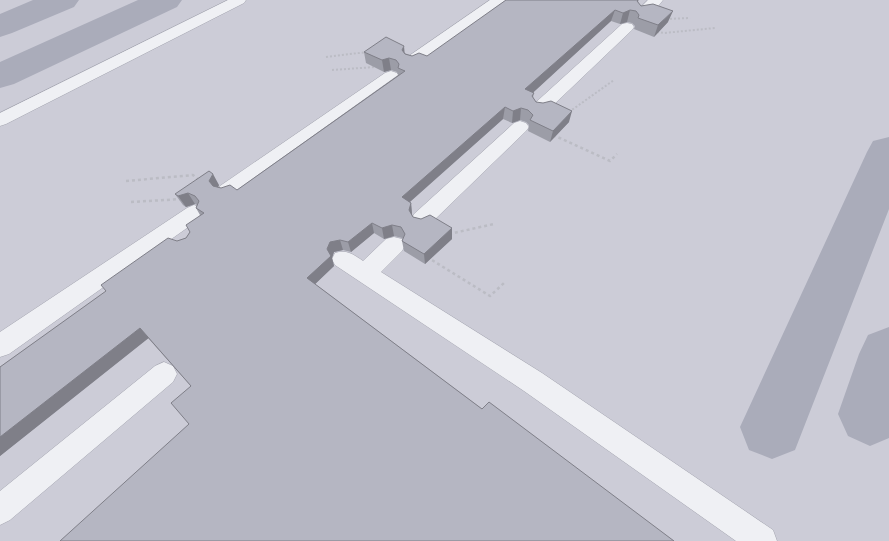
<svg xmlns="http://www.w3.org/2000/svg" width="889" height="541" viewBox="0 0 889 541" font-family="'PT Sans Narrow',sans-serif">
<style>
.built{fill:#ccccd7}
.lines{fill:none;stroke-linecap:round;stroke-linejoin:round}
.taxiway{fill:#aaacba;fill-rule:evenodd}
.minor-casing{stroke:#a3a4af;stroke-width:1}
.path-far1{stroke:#bbbcc4;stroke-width:2;stroke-dasharray:2 2;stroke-linecap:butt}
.path{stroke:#bbbcc4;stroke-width:2.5;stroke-dasharray:3 3;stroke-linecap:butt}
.minor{fill:#eff0f4;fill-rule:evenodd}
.wall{fill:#9c9da7}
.shaded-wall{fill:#7f7f88}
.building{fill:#b5b6c2;stroke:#7f7f88}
</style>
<rect width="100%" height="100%" fill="#dddee6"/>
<path class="built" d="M0,0H889V541H0Z"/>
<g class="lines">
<path class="taxiway" d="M33,0H79L74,7L12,33L0,37V14Z
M138,0H182L177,7L14,84L0,88V62Z
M889,137V209L795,450L772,459L749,450L740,427L867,152L873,141Z
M889,327V438L870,446L848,436L838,414L859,354L868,335Z"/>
<g class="minor-casing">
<path id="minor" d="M228,0H246L244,3L6,124L0,126V113Z
M490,0H506L418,64L412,66L406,64L404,61L406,58Z
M648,0H663C657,8 648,19 637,16L635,13Z
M627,23L632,24L634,27L632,30L546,112L540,113L534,112L531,108L534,104L622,24Z
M391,71L397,73L399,76L397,79L234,196L227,198L220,196L217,191L220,186L385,73Z
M520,121L526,123L529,127L526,131L428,226L421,228L414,226L411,220L414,214L514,123Z
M194,205L201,208L204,213L201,218L9,354L0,357V332L187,208Z
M394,237L402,239L405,245L402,251L381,272L542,373L773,530L777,541H736L524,391L335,265L332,259L335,253C347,249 354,255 363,261L386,239Z
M164,362L173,366L177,374L173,382L10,520L0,525V491L155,366Z"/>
</g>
<path class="path-far1" d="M666,19L690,18
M657,32L664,33L715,28
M326,57L367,52
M332,70L375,67
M569,112L614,80
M553,135L555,136"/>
<path class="path" d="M553,135L610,161L617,154
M126,181L193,175L200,181
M131,202L182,199
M449,234L494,224
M427,257L490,296L504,283"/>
<use href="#minor" class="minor"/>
</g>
<path class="wall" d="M639,0L638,2L641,6L668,22L654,37L634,29L635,26L632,23L627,22L620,24L611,21L533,92L534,93L533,98L536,102L569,122L550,142L528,131L529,125L526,122L520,120L512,123L503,119L410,202L411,203L412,214V215L413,217L452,228V239L425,264L404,251L402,241L403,239L402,238L394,236L384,239L374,233L351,252L343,250L334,252L332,258L334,266L315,284L482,409L674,541L189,424L191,386L148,338L0,456V367L177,241L186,238L200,215L196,208L197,205L195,204L186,207L183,205L175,194L219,185L218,187L221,188L237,190L398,75L397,72L391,70L384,72L366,63L364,52L404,53L412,56H427Z"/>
<path class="shaded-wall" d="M615,10L611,21L524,101L525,89Z
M630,10L627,22L620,24L623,13Z
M673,11L668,22L654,37L658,25Z
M404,46L405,57L402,50Z
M389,58L391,70L384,72L382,60Z
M505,107L503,119L403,208L402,197Z
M521,108L520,120L512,123L513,111Z
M572,111L569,122L550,142L553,131Z
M213,174L219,185L216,192L209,181Z
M188,193L195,204L186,207L178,196Z
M411,203L412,214L410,221L409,210Z
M372,223L374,233L351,252L348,242Z
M392,225L394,236L384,239L382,228Z
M452,228V239L425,264L424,254Z
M340,240L343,250L334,252L332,258L334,266L311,288L307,278L327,249L330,242Z
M140,328L150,337L0,456V437Z"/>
<path class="building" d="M506,0H638L637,1L641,6L653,4L673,11L658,25L638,18L639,15L636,11L630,10L623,13L615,10L525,89L534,93L532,96L536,102L543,103L551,101L572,111L553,131L530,120L533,115L528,110L521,108L513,111L505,107L402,197L411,203L409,210L413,217L421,219L430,215L452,228L424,254L402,241L405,234L401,227L392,225L382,228L372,223L348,242L340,240L330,242L327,249L331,256L307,278L482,409L489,402L674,541H60L189,424L171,403L191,386L140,328L0,437V367L106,291L101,285L168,238L177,241L186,238L190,232L186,225L204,213L196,208L199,201L195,196L188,193L178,196L175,194L209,171L213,174L209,181L213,186L221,188L230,185L237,190L405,71L398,68L399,64L396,60L389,58L382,60L364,52L386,37L404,46L402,50L405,54L412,56L419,53L427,56Z"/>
</svg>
